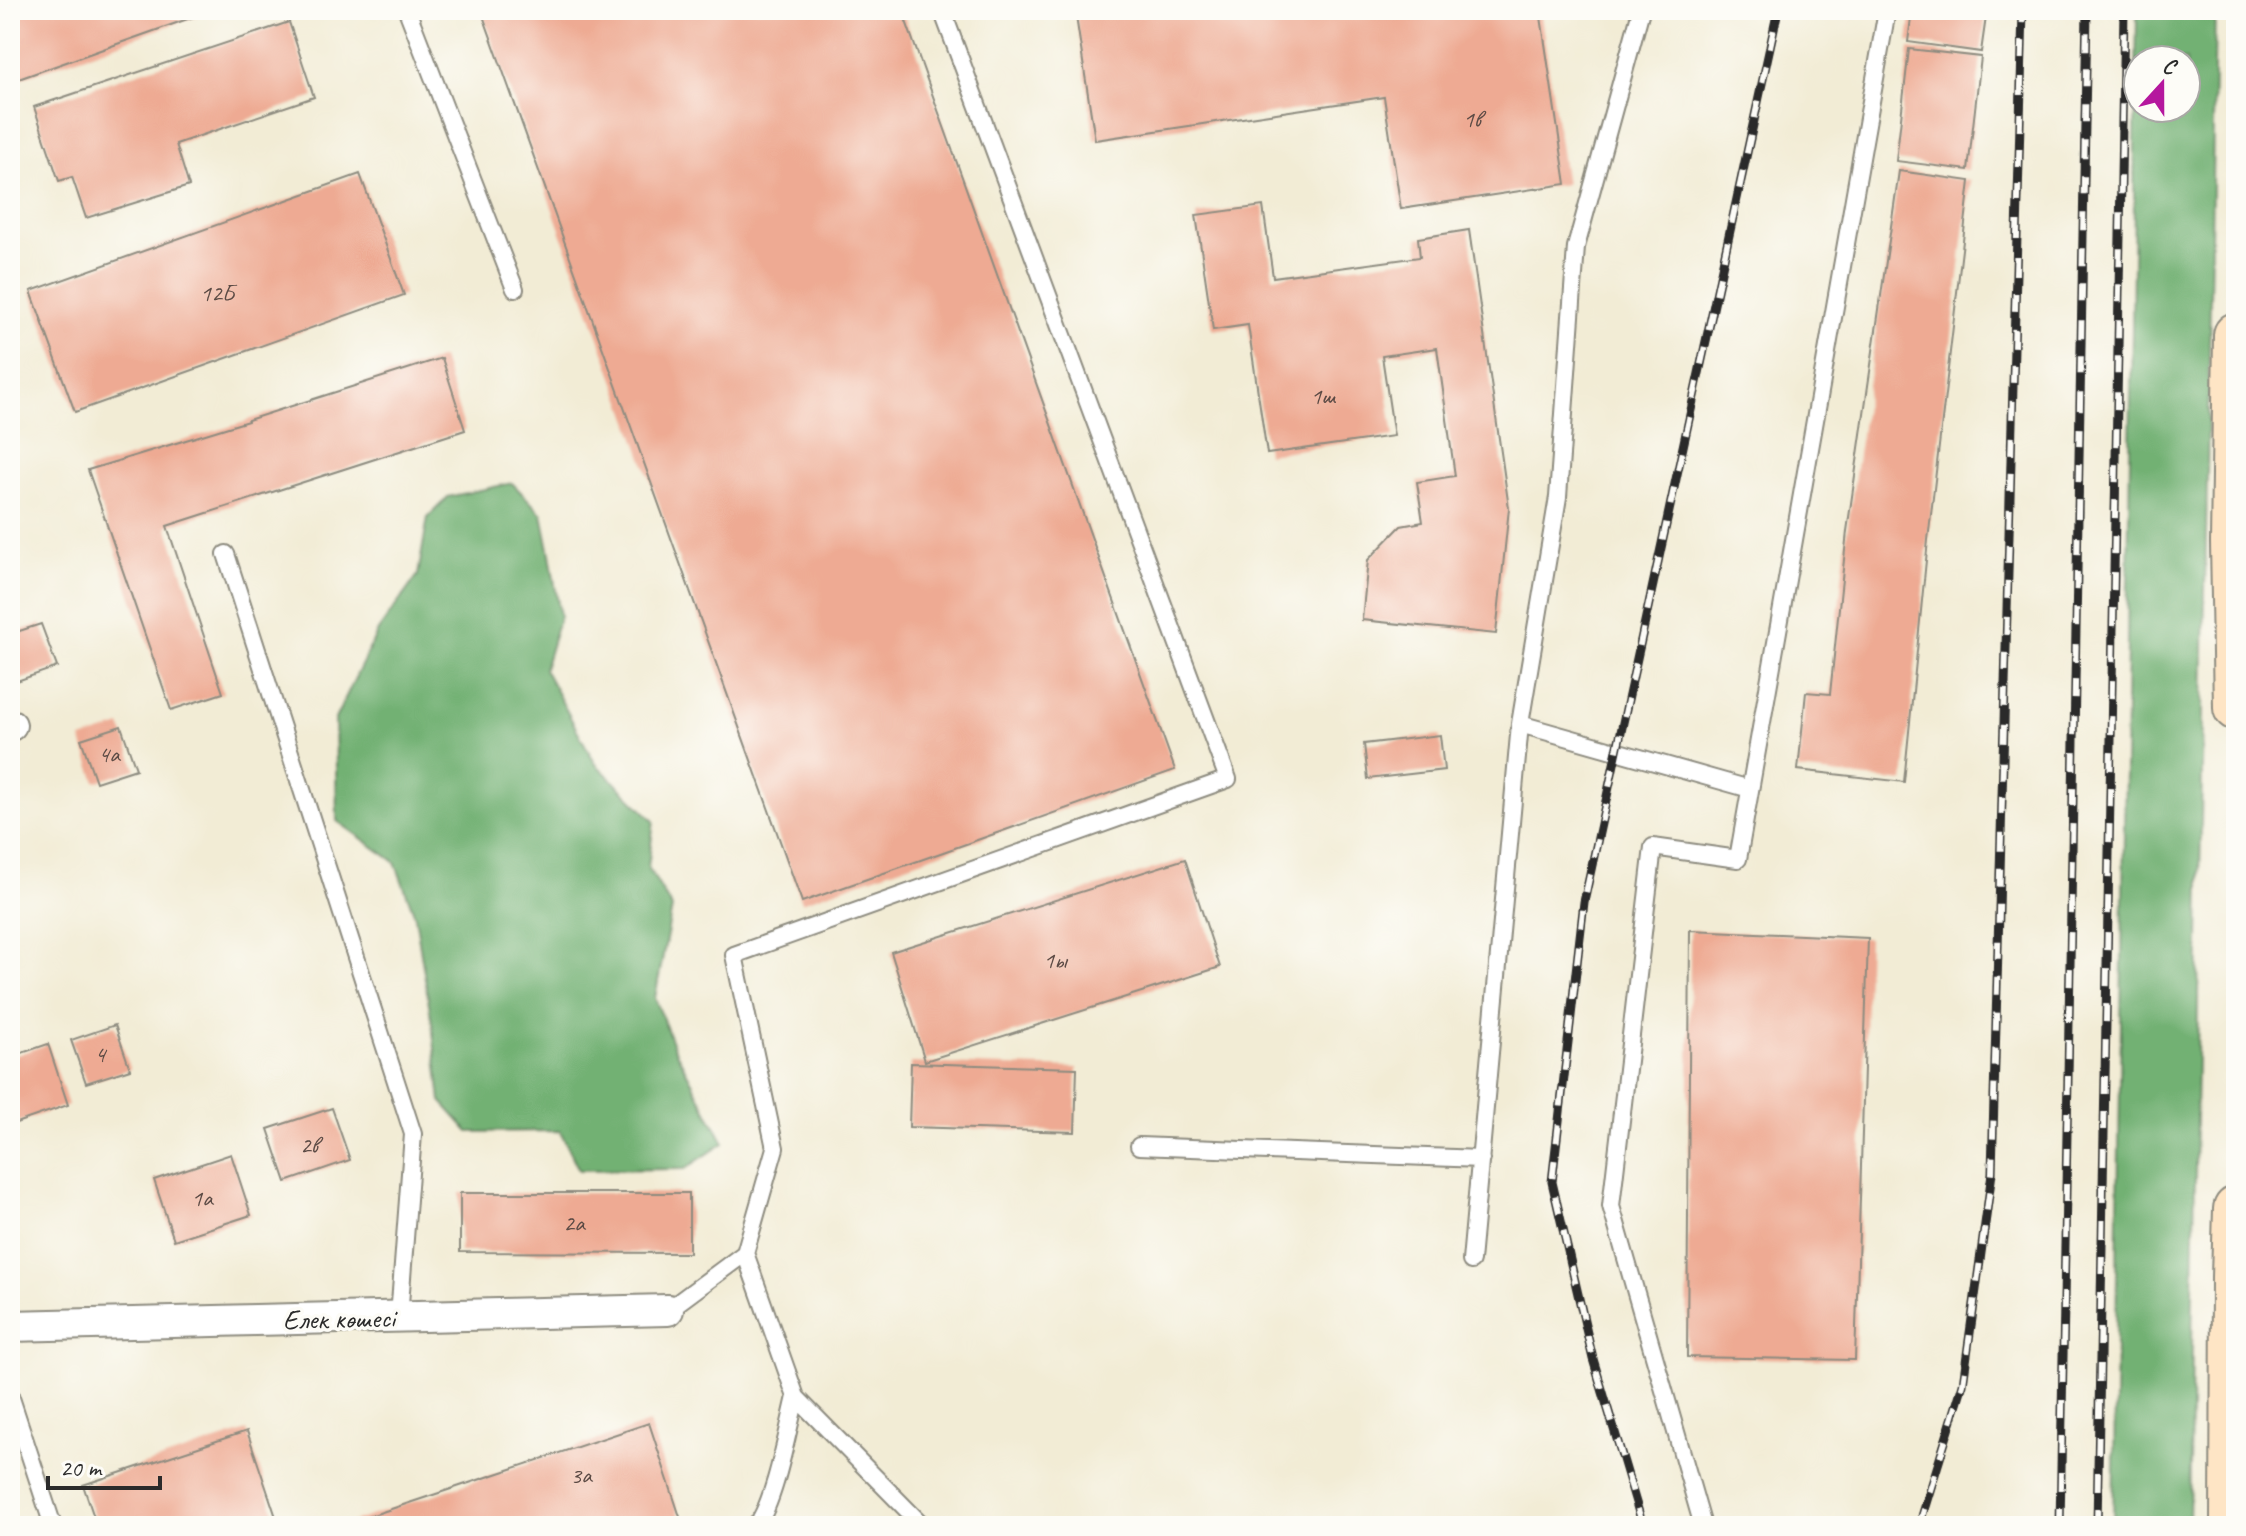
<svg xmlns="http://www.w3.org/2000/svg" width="2246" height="1536" viewBox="0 0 2246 1536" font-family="Caveat,sans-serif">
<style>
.forest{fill:#72b173;stroke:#4e6e4f;stroke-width:2;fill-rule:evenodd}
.building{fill:#eeaa93}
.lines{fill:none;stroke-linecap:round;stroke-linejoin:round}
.lane-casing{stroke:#8e8c80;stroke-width:20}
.street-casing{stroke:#8e8c80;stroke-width:34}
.secondary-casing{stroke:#8e8c80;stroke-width:48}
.lane{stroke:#fff;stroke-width:16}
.street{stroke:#fff;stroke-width:30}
.secondary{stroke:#fee5c5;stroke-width:44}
.rail-casing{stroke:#2b2b2b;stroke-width:9}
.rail{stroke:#fdfcf7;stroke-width:6;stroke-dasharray:18;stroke-linecap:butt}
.labels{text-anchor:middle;stroke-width:7;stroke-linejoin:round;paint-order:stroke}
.number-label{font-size:24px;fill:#5c4b45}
.street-label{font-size:28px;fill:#2b2b2b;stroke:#fdfcf7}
</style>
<rect width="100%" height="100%" fill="#fdfcf7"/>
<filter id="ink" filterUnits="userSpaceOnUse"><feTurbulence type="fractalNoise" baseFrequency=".0125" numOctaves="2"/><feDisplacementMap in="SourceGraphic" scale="16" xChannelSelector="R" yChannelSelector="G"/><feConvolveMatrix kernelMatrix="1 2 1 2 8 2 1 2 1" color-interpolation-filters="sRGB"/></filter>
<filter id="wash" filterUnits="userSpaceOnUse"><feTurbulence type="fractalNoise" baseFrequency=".006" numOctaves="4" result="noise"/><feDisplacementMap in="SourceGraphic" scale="32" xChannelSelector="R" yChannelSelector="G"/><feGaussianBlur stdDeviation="1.8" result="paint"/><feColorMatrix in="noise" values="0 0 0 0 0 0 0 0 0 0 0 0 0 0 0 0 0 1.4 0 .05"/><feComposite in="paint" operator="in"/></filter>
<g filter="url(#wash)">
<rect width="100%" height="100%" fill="#f2ecd5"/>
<path class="forest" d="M2137,10H2215L2189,1526H2113ZM2138,60H2186V108H2138Z
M512,483L542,514L550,554L560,616L544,669L595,763L654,821L648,867L672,908L655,998L674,1048L724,1143L685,1169L579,1170L560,1131L469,1132L441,1101L432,1023L415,916L395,862L337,821L335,719L378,631L418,575L428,517L448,497Z"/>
<g id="blocks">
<path class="building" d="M10,10H213L10,82Z
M481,10H902L1175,770L802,902Z
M1075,10H1540L1566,184L1401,209L1384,97L1095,140Z
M1912,10H1987L1981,52L1908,42Z
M289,22L314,97L176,144L189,186L86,218L72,177L59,181L34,107Z
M1909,49L1981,57L1968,170L1896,161Z
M1899,171L1970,181L1928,540L1904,782L1798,770L1806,692L1830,694L1847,531Z
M360,174L404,295L75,412L31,291Z
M1263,206L1273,277L1420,257L1418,238L1469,230L1509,508L1496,634L1362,620L1368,560L1401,526L1423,522L1417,482L1455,476L1437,348L1382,356L1394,436L1267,454L1248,325L1213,330L1196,215Z
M442,358L465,430L167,526L223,693L171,710L88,470L248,421V420Z
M41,624L57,667L17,681L10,661V634Z
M121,726L136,769L96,782L81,739Z
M1440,735L1444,770L1368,779L1364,744Z
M1185,859L1220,967L925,1061L891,952Z
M1690,930L1868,938L1855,1360L1687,1357Z
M115,1025L130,1069L86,1083L71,1040Z
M48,1044L68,1105L10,1125V1057Z
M911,1063L1077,1068L1075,1132L909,1127Z
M332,1108L350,1160L286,1182L268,1129Z
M231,1154L251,1215L174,1240L154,1180Z
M460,1193H689V1253L460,1252Z
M649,1423L683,1526H343V1525Z
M247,1431L279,1526H97L83,1485Z"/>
</g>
</g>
<g filter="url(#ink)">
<use href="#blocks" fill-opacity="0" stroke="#8e8c80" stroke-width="2"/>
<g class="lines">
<g class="lane-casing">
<path id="lane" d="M407,10L515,289
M226,554L413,1134L399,1317
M1520,724L1750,789
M1139,1146L1481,1159
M745,1253L796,1397L923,1526
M1471,1261L1520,724L1558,497L1576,247L1641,10
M668,1310L745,1253L775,1148L734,955L1228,779L942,10
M10,1395L53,1526
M756,1526C775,1502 788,1429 796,1397
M1703,1526L1611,1206L1653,847L1738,859L1887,10"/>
</g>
<g class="street-casing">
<path id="street" d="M10,725H11
M10,1326L668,1310"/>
</g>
<g class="secondary-casing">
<path id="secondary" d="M2236,335L2233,543L2236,708
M2233,1526L2234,1277L2236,1209"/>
</g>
<use href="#lane" class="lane"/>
<use href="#street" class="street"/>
<use href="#secondary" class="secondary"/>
<g class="rail-casing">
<path id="rail" d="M1643,1526L1593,1359L1552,1182L1584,902L1778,10
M1919,1526L1963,1384L1992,1173L2023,10
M2060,1526L2087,10
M2097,1526L2124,10"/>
</g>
<use href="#rail" class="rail"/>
</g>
</g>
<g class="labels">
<g class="number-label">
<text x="1472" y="127">1в</text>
<text x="217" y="301">12Б</text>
<text x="1323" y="404">1ш</text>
<text x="109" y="762">4а</text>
<text x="1055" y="968">1ы</text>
<text x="100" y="1062">4</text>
<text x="309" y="1153">2в</text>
<text x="202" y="1206">1а</text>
<text x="574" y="1231">2а</text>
<text x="581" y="1483">3а</text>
</g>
<g class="street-label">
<text transform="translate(339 1318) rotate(-1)" y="10">Елек көшесі</text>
</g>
</g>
<rect width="2246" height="1536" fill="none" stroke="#fdfcf7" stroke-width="40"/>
<g transform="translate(2162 84) rotate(21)"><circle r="38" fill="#fdfcf7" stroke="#a9a8a5" stroke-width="2"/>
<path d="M0-6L14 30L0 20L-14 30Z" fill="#b5179e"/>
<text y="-12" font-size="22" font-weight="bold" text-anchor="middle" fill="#2b2b2b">С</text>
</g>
<path d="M48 1476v12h112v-12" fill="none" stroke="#2b2b2b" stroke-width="4"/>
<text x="60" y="1476" font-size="24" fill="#2b2b2b" stroke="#fdfcf7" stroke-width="6" paint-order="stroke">20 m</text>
</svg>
